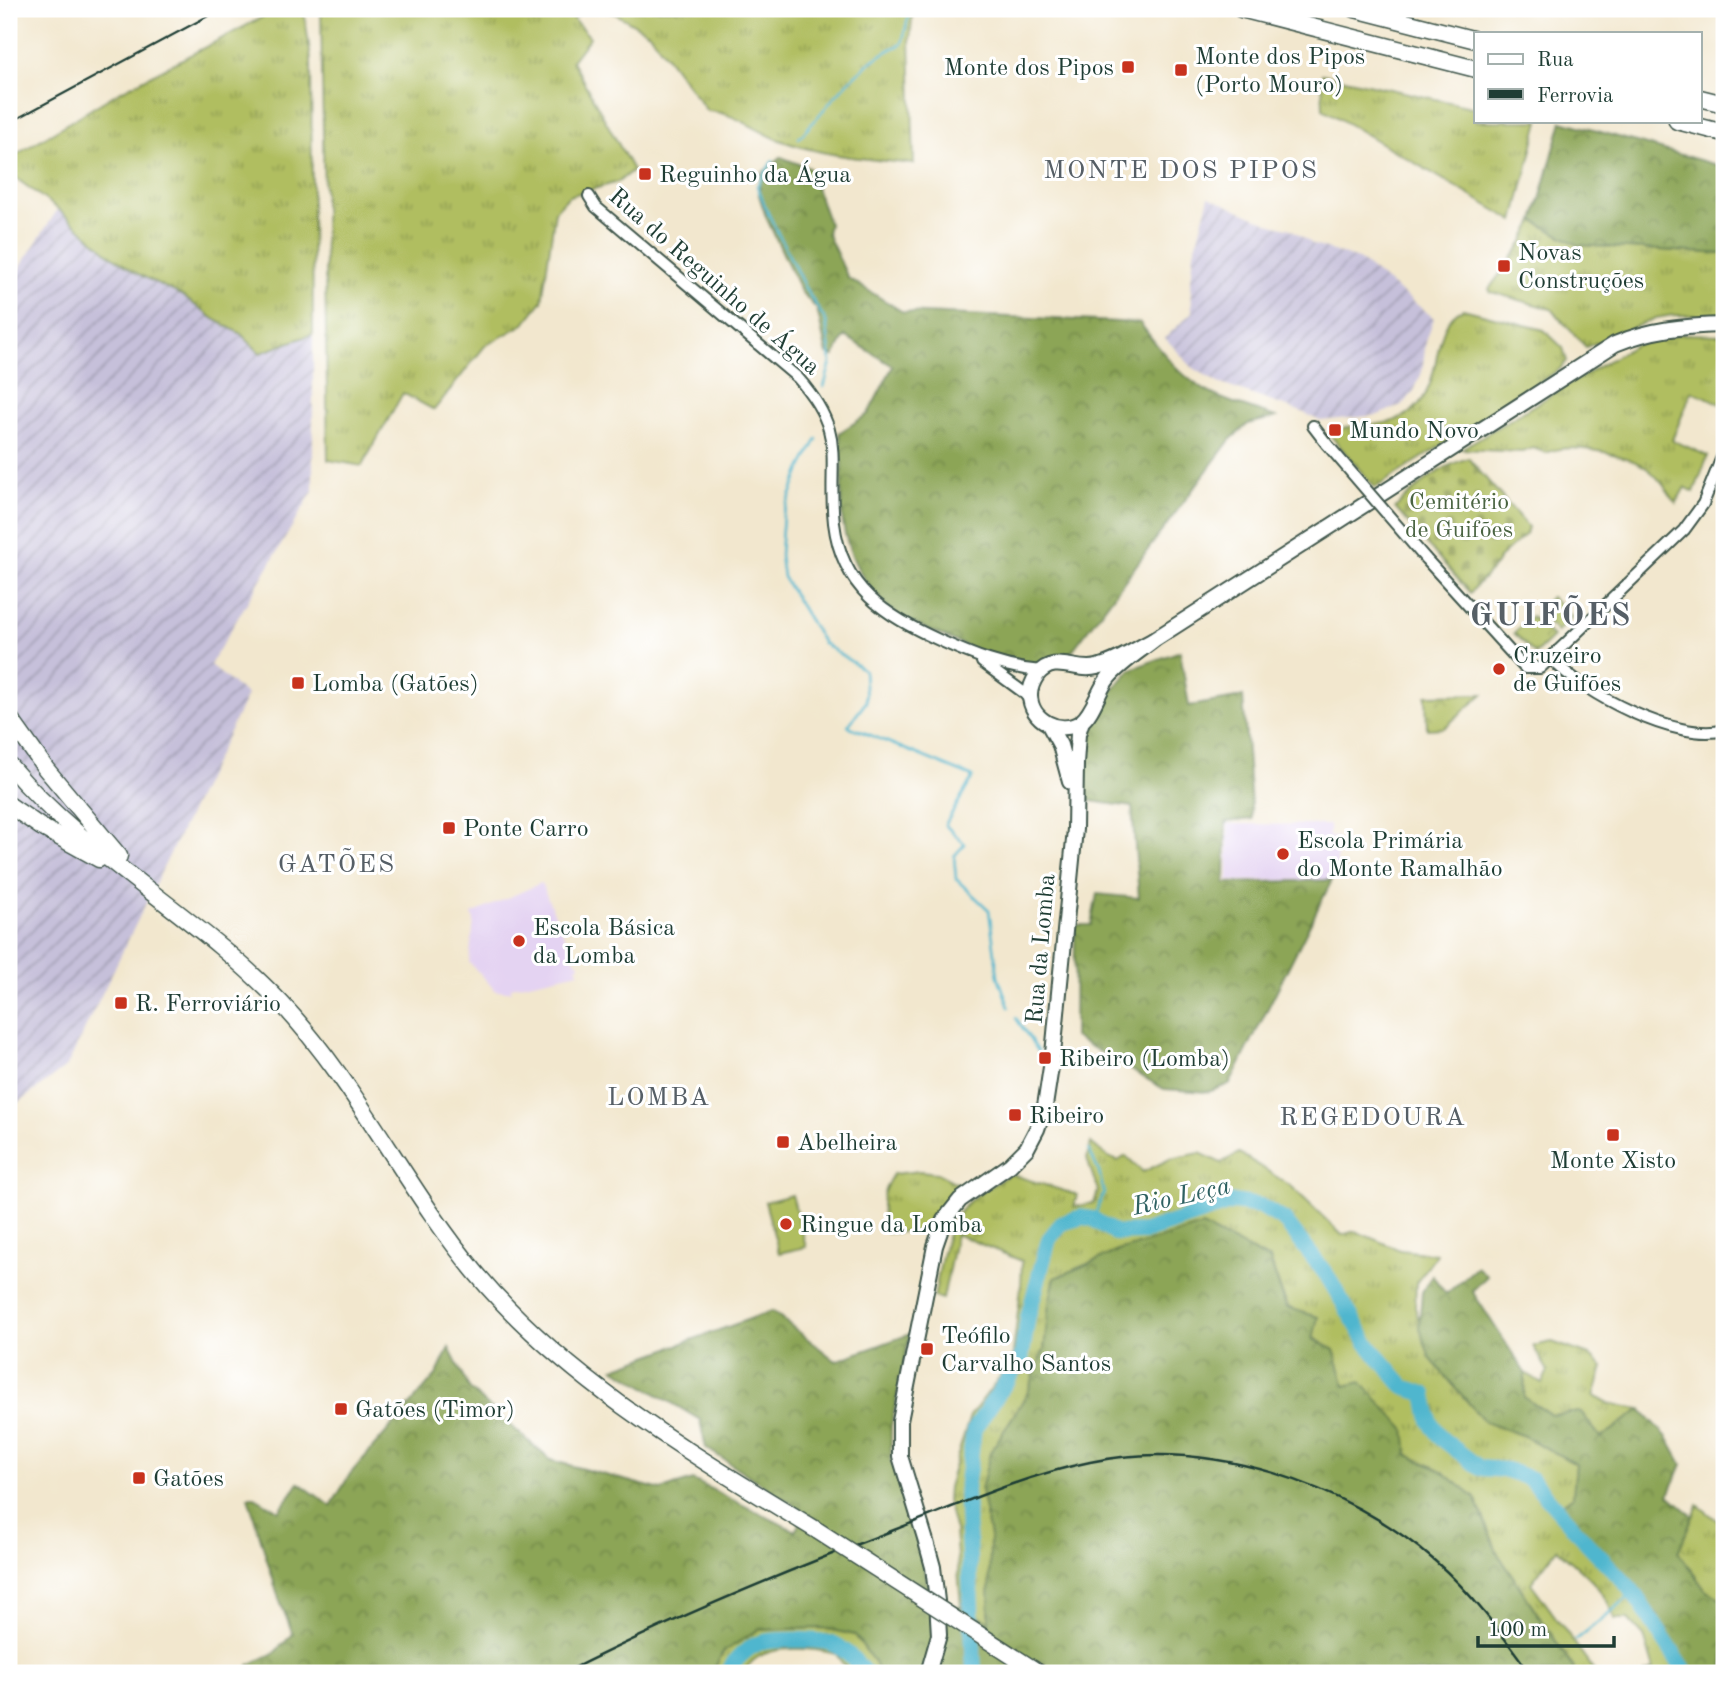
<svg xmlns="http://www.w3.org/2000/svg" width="1733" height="1682" viewBox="0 0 1733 1682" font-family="'Old Standard TT',serif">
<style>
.built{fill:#e4d3f2}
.industrial{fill:url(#industrial-furrows)}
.grass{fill:url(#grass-tufts);stroke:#687e4a;stroke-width:2}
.forest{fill:url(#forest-crowns);stroke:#567146;stroke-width:2}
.cemetery{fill:url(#cemetery-stones);stroke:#687e4a;stroke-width:2}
.park{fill:url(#park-crowns);stroke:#687e4a;stroke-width:2}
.pitch{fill:#b0be61;stroke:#687e4a;stroke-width:2}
.water{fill:url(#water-waves);stroke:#387a81;stroke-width:2}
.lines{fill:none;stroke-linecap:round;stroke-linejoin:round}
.stream{stroke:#50b6ce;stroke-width:2.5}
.river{stroke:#50b6ce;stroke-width:16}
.minor-casing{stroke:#3f564b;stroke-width:14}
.major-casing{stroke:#3f564b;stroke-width:18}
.highway-casing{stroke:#3f564b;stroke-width:19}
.minor{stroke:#fff;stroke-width:10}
.major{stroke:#fff;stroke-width:14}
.highway{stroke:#fff;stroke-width:16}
.tram{stroke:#1f3d34;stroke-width:2}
.rail{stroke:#1f3d34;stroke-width:2.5}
.minor-bridge-casing{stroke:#3f564b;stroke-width:14;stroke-linecap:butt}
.highway-bridge-casing{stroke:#3f564b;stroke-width:19;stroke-linecap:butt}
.minor-bridge{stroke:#fff;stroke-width:10}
.highway-bridge{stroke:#fff;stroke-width:16}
.poi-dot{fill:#c8321e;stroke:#fff;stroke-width:2.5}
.labels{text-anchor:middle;stroke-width:6;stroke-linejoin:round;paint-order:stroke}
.poi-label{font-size:24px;fill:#1f3d34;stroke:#fff;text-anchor:start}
.street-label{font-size:24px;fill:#1f3d34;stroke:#fff}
.park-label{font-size:24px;fill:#4a6442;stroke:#fff}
.neighbourhood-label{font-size:26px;letter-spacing:2px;fill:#565f66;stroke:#fff}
.water-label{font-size:26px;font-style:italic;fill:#2e6162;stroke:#fff}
.district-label{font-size:32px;font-weight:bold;letter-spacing:2px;fill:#565f66;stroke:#fff}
</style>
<defs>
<pattern id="industrial-furrows" width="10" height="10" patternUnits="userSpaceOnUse" patternTransform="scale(1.75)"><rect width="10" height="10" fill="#c6c0da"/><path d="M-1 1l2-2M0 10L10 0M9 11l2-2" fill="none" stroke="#a09db2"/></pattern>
<pattern id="grass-tufts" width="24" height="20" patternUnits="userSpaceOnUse" patternTransform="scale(1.75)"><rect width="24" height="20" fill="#b0be61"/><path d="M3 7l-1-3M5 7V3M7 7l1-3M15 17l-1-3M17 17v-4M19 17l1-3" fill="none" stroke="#8f9c51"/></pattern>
<pattern id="forest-crowns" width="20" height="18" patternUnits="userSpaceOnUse" patternTransform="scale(1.75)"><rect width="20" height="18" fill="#8ca557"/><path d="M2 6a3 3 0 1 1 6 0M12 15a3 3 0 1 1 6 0" fill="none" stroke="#728849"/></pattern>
<pattern id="cemetery-stones" width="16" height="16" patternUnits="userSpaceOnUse" patternTransform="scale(1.75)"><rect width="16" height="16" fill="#b0be61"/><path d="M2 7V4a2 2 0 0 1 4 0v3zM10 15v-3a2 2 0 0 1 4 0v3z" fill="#8f9c51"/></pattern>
<pattern id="park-crowns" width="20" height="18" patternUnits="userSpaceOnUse" patternTransform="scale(1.75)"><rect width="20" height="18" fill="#b0be61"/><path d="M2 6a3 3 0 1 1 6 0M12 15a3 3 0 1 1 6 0" fill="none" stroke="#8f9c51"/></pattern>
<pattern id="water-waves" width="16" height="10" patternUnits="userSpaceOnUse" patternTransform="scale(1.75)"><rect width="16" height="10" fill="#50b6ce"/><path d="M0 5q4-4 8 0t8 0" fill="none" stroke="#4295a8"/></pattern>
</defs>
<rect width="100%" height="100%" fill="#fff"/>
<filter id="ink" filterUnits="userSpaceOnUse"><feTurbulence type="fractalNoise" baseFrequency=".0143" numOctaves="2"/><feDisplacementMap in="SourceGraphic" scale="14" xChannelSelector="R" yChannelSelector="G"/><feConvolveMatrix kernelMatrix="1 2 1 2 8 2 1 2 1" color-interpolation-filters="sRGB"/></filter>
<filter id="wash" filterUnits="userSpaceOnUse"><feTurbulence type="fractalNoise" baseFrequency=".00686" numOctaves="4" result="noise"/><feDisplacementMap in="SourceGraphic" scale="28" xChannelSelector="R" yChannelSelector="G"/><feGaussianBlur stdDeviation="1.57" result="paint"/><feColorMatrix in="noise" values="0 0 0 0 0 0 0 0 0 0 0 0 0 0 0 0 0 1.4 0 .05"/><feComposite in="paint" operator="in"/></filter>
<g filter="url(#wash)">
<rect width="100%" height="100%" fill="#f2e7ce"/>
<path class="built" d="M1228,824L1329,825V837H1337V872L1329,879L1228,881Z
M541,883L575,960L580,964L576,968L579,972L511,987V991H496L469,962L474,921L472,914Z"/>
<path class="industrial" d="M1209,197L1268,223L1291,229L1314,245L1358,259L1434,318L1426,341L1422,372L1414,391L1404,404L1378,415L1320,421L1302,412L1218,383L1192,367L1165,338L1192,312L1191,280L1194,252Z
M58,209L113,257L138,274L181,295L214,319L241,334L260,353L313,334V491L210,665L247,695L67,1066L9,1110V284Z"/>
<path class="grass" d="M278,9H301L305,17L311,60L313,334L260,353L241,334L214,319L181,295L138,274L113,257L58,209L9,173V159L119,92Z
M321,9H588L573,19L590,37L572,61L633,170L618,182L569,196L555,211L542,301L524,324L485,346L434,410L403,393L362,466L328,460Z
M599,9H913L910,40L914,164C867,159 821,156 777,139C753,129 733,112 707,111L649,33L616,14Z
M1322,74L1476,108V121H1539L1514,221L1323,109Z
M1534,221L1578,245L1724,254V316L1673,315L1656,318L1586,347L1551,309L1491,292L1489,289L1520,247Z
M1463,309L1544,330L1563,348L1567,361L1560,369L1375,488L1331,436C1346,416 1392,437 1419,404C1443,376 1431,322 1463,309Z
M1682,334L1724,335V405L1692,391L1672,440L1708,456L1694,492L1685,487L1676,503C1667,490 1657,474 1643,466C1622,453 1568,442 1546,453L1533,448L1522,452L1461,449L1635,345Z
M1091,1143L1108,1157L1118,1161L1126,1156L1143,1172L1170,1159L1200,1153L1221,1163L1239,1153L1291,1186L1342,1235L1355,1231L1400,1250L1437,1254L1416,1283L1415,1307L1430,1358L1485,1422L1524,1436L1576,1464L1573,1496L1560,1506L1632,1585L1657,1626L1650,1627L1683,1673H1644L1654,1670L1644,1636L1628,1619H1615C1604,1586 1582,1572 1557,1549L1531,1583L1596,1673H1571L1574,1668L1498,1554L1475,1498L1442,1471L1408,1455L1345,1387L1334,1350C1291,1327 1285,1303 1270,1259L1155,1241L1118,1251L1054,1278L1044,1349L1027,1394L990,1453L981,1490L990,1536L989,1622L961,1606L955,1531L947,1501L948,1487L970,1416L1012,1361L1021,1287L1022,1261L956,1234L943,1299L934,1297C941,1267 943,1228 965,1205C977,1193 995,1184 1010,1174L1077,1195L1074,1207L1094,1203L1098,1191L1087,1159Z
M920,1171L937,1173L966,1188L943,1207L933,1230L886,1233C881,1208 878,1198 893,1174Z
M1552,1342L1589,1355L1603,1367L1594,1396L1609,1404L1641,1409L1601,1438L1581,1412L1551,1415L1524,1397L1525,1373L1542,1383L1548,1371L1533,1346Z
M1698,1505L1724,1526V1600L1706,1591L1678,1552Z
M822,1628L855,1635L874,1662L878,1673H849L836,1654C809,1647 757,1642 744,1673H712L723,1652L758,1630Z"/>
<path class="forest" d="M1562,121L1724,167V254L1578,245L1534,221Z
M781,157L809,168L829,224L827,233L848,278L903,312L1140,323C1161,351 1182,380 1214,395C1233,404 1255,410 1276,417L1248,424L1230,440L1066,659C1052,658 1038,668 1024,666C1003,664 983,653 964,645C945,636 924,629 905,619C874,603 853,567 845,534C837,501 846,466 839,433L868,414L893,366L845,336L834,356L827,354L817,309L801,292L766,217L759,195L761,174Z
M1180,651L1189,706L1243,697L1252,819L1226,822L1225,883L1332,880L1230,1084L1208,1092L1164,1089L1074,1037L1075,925H1091L1097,894L1139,898L1132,807L1083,800L1084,744L1111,692L1131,669Z
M1202,1226L1270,1260L1286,1307L1318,1317L1313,1339L1334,1350L1345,1386L1361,1382L1405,1429L1408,1455L1442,1471L1475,1498L1498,1554L1574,1669L1571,1673H878L874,1662L855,1635L822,1628L758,1630L723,1652L712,1673H251L249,1665L274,1653L293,1634L279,1599L248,1497H255L279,1511L299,1483L331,1506L350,1474L437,1374L449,1348L470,1390L550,1460L661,1490L693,1480L795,1531L806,1513L706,1448L700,1420L614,1368L772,1311L836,1361L910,1334L891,1426V1460L915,1533L928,1584L950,1603L989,1622L990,1536L981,1490L990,1453L1027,1394L1044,1349L1049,1303L1055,1278L1118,1251Z
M1477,1267L1487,1276L1472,1291L1525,1373L1524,1397L1551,1415L1581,1412L1601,1438L1641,1409L1667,1437L1682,1464L1669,1495L1693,1516L1678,1552L1706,1591L1724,1600V1673H1691L1657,1626L1632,1585L1560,1506L1573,1496L1576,1464L1524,1436L1485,1422L1430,1358L1419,1326L1422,1292L1432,1275L1446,1294Z"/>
<path class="cemetery" d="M1468,458L1528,527L1526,534L1498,559L1499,561L1470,593L1395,508C1420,485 1435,469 1468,458Z"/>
<path class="park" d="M1551,597L1572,617L1557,632L1536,612Z
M1531,616L1553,637L1535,654L1514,633Z
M1483,694L1444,728L1427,729L1426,695Z"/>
<path class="pitch" d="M792,1195L806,1247L779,1253L765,1202Z"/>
<path class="water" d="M1657,1626L1691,1673H1683L1650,1627Z"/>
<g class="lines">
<path class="stream" d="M799,138C831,104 857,62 902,44L910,9
M773,160L757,186L768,213L805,288L826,321L831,362L824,387
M817,439L801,469L783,515L780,555L783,577L823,643L864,670L866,702L848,726L973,777L945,825L965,844L954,856L956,879L989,910L998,976L1009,1007
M1016,1018L1040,1054
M1089,1150L1099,1172L1104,1193L1093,1219
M1576,1640L1634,1593"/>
<path class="river" d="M728,1673C733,1661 749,1645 763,1642C780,1639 824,1638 838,1646C849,1653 857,1663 865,1673
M974,1673L966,1490L974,1429L1021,1360L1028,1317L1049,1239L1062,1223L1082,1217L1093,1219L1115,1233L1144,1232L1233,1202L1260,1206L1284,1220L1326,1274L1367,1343L1404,1387L1425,1394L1430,1421L1442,1439L1480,1468L1507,1470L1531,1479L1588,1544L1631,1589L1686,1673"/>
</g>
</g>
<g filter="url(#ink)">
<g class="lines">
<g class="minor-casing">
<path id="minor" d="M589,196L596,207L798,378C848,435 827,458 834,523C842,589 885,615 939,640C972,655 1004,668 1041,671
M1313,426L1326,443
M1425,558L1525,668H1540L1684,530L1703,504L1724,452
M1552,659C1582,693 1678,743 1724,730
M982,662L1023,692L1030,700"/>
</g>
<g class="major-casing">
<path id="major" d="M1155,639C1137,649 1117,662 1097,667C1075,673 1055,653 1037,675C1033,681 1030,688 1030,695C1030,720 1060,736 1081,722C1094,712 1098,690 1109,677C1122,662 1140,651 1155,639L1615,344C1651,329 1685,326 1724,325
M1049,725L1060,745L1070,782
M928,1673L939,1635L937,1601L933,1567L925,1538L900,1456V1421L935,1246L944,1220L960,1200L1010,1165L1027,1148L1037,1129L1045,1106L1053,1054L1075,829L1076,764L1078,734L1082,721"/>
</g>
<g class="highway-casing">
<path id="highway" d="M1241,9L1476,69
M1355,9L1476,40
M1700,98L1724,104
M1677,121L1724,133
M9,717L46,769L119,856
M9,765C87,858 198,915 281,1003C358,1085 405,1187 476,1273C568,1383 697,1457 818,1531
M9,805L41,827L99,859"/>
</g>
<use href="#minor" class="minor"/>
<use href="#major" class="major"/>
<use href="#highway" class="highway"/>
<path class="tram" d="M9,123L221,9"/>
<path class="rail" d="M564,1673C671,1619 781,1573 894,1530C958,1505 1022,1476 1090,1462C1208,1437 1346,1483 1435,1561C1472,1593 1501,1633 1530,1673"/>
<g class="minor-bridge-casing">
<path id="minor-bridge" d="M1326,443L1425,558"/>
</g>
<g class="highway-bridge-casing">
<path id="highway-bridge" d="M818,1531L1039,1673"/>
</g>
<use href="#minor-bridge" class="minor-bridge"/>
<use href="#highway-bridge" class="highway-bridge"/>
</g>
</g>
<g class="poi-dot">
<rect x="1121" y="60" width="14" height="14" rx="3.5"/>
<rect x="1174" y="63" width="14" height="14" rx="3.5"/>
<rect x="638" y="167" width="14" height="14" rx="3.5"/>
<rect x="1497" y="259" width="14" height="14" rx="3.5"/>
<rect x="1328" y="423" width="14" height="14" rx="3.5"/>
<circle cx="1499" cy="669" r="7"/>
<rect x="291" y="676" width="14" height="14" rx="3.5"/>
<rect x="442" y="821" width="14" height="14" rx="3.5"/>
<circle cx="1283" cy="854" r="7"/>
<circle cx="519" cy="941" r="7"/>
<rect x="114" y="996" width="14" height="14" rx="3.5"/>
<rect x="1038" y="1051" width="14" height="14" rx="3.5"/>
<rect x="1008" y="1108" width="14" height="14" rx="3.5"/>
<rect x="1606" y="1128" width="14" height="14" rx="3.5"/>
<rect x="776" y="1135" width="14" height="14" rx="3.5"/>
<circle cx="786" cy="1224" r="7"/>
<rect x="920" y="1342" width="14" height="14" rx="3.5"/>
<rect x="334" y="1402" width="14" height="14" rx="3.5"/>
<rect x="132" y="1471" width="14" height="14" rx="3.5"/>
</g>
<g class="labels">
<g class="poi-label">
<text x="1195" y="64">Monte dos Pipos<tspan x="1195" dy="28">(Porto Mouro)</tspan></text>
<text x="1114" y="75" text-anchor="end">Monte dos Pipos</text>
<text x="659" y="182">Reguinho da Água</text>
<text x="1518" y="260">Novas<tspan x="1518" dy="28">Construções</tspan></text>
<text x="1349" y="438">Mundo Novo</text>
<text x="1513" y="663">Cruzeiro<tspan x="1513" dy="28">de Guifões</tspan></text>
<text x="312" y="691">Lomba (Gatões)</text>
<text x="463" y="836">Ponte Carro</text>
<text x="1297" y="848">Escola Primária<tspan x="1297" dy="28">do Monte Ramalhão</tspan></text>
<text x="533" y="935">Escola Básica<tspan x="533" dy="28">da Lomba</tspan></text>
<text x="135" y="1011">R. Ferroviário</text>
<text x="1059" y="1066">Ribeiro (Lomba)</text>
<text x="1029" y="1123">Ribeiro</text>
<text x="797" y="1150">Abelheira</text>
<text x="1613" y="1168" text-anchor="middle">Monte Xisto</text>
<text x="800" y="1232">Ringue da Lomba</text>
<text x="941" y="1343">Teófilo<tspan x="941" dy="28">Carvalho Santos</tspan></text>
<text x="355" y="1417">Gatões (Timor)</text>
<text x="153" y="1486">Gatões</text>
</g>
<g class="street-label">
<text transform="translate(715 281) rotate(41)" y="8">Rua do Reguinho de Água</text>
<text transform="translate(1040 949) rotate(-85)" y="8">Rua da Lomba</text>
</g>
<g class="park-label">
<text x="1459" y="509">Cemitério<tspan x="1459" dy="28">de Guifões</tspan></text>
</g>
<g class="neighbourhood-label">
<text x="1181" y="178">MONTE DOS PIPOS</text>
<text x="337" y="872">GATÕES</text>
<text x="659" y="1105">LOMBA</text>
<text x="1373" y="1125">REGEDOURA</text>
</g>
<g class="water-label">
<text transform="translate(1181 1195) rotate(-13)" y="9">Rio Leça</text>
</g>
<g class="district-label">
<text x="1551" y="625">GUIFÕES</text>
</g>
</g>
<rect width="1733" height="1682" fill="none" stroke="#fff" stroke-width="35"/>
<rect x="1474" y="32" width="228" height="91" fill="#ffffff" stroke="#a5b1ae" stroke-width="2"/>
<rect x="1488" y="54" width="35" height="10" fill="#ffffff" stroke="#a5b1ae" stroke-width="2"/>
<text x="1537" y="66" font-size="21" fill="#1f3d34">Rua</text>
<rect x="1488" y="89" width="35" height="10" fill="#1f3d34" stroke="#a5b1ae" stroke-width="2"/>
<text x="1537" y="102" font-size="21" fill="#1f3d34">Ferrovia</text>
<path d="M1478 1636v10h136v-10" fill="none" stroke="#1f3d34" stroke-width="3.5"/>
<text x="1488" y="1636" font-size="21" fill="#1f3d34" stroke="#ffffff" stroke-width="5" paint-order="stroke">100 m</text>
</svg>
